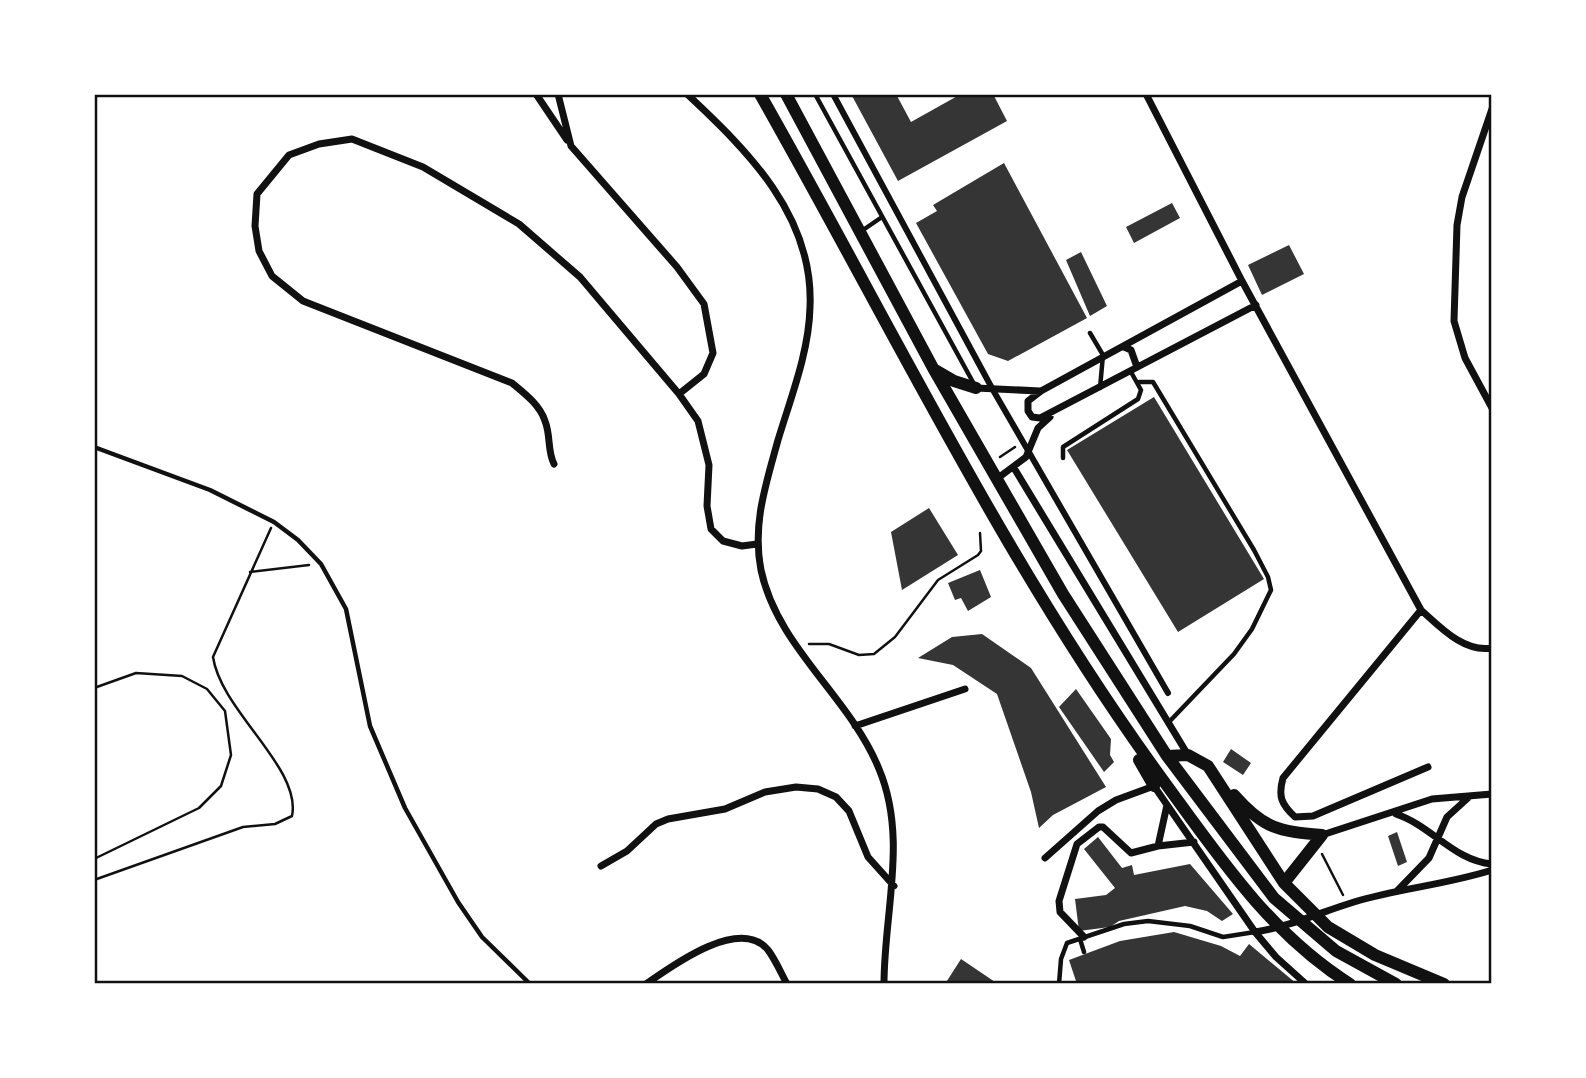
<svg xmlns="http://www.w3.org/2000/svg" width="1586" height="1078" viewBox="0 0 1586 1078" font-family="Inter,sans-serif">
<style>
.building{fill:#353535}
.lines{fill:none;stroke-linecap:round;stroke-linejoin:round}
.path{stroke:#111;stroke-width:2.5}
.service{stroke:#111;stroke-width:4.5}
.pedestrian{stroke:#111;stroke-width:6}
.minor{stroke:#111;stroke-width:7}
.primary{stroke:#111;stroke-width:12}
.neatline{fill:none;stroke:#111;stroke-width:2.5}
</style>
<rect width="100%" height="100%" fill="#fff"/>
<path class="building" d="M851,94H896L911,122L961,94H993L1007,121L898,181Z
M1004,163L1087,318L1008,361L988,354L916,223L937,211L933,205Z
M1172,203L1180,218L1134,243L1126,227Z
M1289,245L1304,274L1262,295L1248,265Z
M1081,252L1107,306L1090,316L1066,260Z
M1154,397L1264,579L1178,632L1067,450Z
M929,508L958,555L902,590L891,532Z
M980,570L991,597L968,611L961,598L955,600L948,583Z
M982,634L1031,668L1106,787L1053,815L1039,828L1031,792L997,694L953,665L918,658L952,637Z
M1076,689L1111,739L1110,755L1114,762L1104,772L1059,707Z
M1231,749L1251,763L1243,775L1223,762Z
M1397,832L1407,862L1398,866L1388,836Z
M1098,837L1122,868L1132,865L1134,875L1190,864L1233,914L1222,921L1207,911L1185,906L1119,921L1110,927L1079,931L1075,899L1106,895L1115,888L1084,849Z
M1174,932L1221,946L1240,956L1249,944L1297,984H1077L1069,960L1120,941Z
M961,959L998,984H945Z"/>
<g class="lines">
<path class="path" d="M1000,457L1015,447
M250,572L309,565
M809,644H829L859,655L874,654L895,637L938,580L978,555L981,551L980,533
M94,688L136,673L182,676L207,689L225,711L231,755L221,786L199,808L94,859
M1322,854L1343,895
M94,880L243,827L275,824L292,816C302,768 221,711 213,657L271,528"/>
<path class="service" d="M815,94L974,384
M863,230L882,217
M1090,333L1103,355L1100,388
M1139,382H1153L1254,550L1268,577L1271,590L1252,629L1234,654L1169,722
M94,447L210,490L274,522L298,540L321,564L346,609L370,726L405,808L458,902L482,937L530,984
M1063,458V447L1138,399L1141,390L1131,372
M1080,939L1084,952
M1059,984L1061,959L1067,943L1124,924L1148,921L1190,926L1223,937L1255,932"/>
<path class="pedestrian" d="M833,94L993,390L1168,693"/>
<path class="minor" d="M536,94L567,140
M558,94L571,146L677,267L704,304L713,353L704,374L679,394
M687,94C748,151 814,216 810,307C809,352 791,397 778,440C766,484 752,524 761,570C777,647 850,697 879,769C908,838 884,912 884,984
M1146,94L1242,281L1421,610C1440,627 1464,653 1492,648
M1492,109L1462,197L1457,225L1454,321L1465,358L1492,408
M1242,281L1041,391L1028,401V411L1032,417L1040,418L1256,305
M1124,347L1131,350L1137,367
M976,388L1040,391
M554,464C547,450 551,436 545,421C540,405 524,393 512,383L303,301L272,276L259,251L255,226L257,194L289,155L319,144L352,139L423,167L519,224L580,277L679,394L698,421L709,465L707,506L711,529L723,541L742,546L757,544
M1014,468L1188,755
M998,478L1026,457L1038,428L1050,417
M1421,610L1283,778C1278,796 1281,804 1295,817L1313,816L1428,767
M855,726L965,689
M1396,814C1432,826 1454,861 1492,864
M1322,835L1432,799L1492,794
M1158,846L1194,842
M1045,858L1098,811L1116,800L1154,786L1255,932L1276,957L1306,984
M601,866L627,851L656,824L668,819L725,809L765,792L796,787L818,789L836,797L849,811L868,857L894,886
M1397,891L1429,858L1447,817L1469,797
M1255,932C1289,927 1321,912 1354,902C1400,888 1445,885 1492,870
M1084,937L1060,912L1059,901L1077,844L1099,827H1103L1131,853L1158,846L1167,805
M646,984C673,965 740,916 768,950C775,959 781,973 787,984"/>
<path class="primary" d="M760,94C893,328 1008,570 1168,787C1221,860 1272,935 1350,984
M786,94L933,368L1063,594L1167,756L1274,898L1336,951L1396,984
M935,370L954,381L976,388
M1167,756L1188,755L1208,766L1284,883L1328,927L1375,955L1444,984
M1139,760L1154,786
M1234,795C1264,829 1278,831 1322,835
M1284,883L1322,835"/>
</g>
<rect width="1586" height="1078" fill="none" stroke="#ffffff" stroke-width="192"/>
<rect x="96" y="96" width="1394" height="886" class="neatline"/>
</svg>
